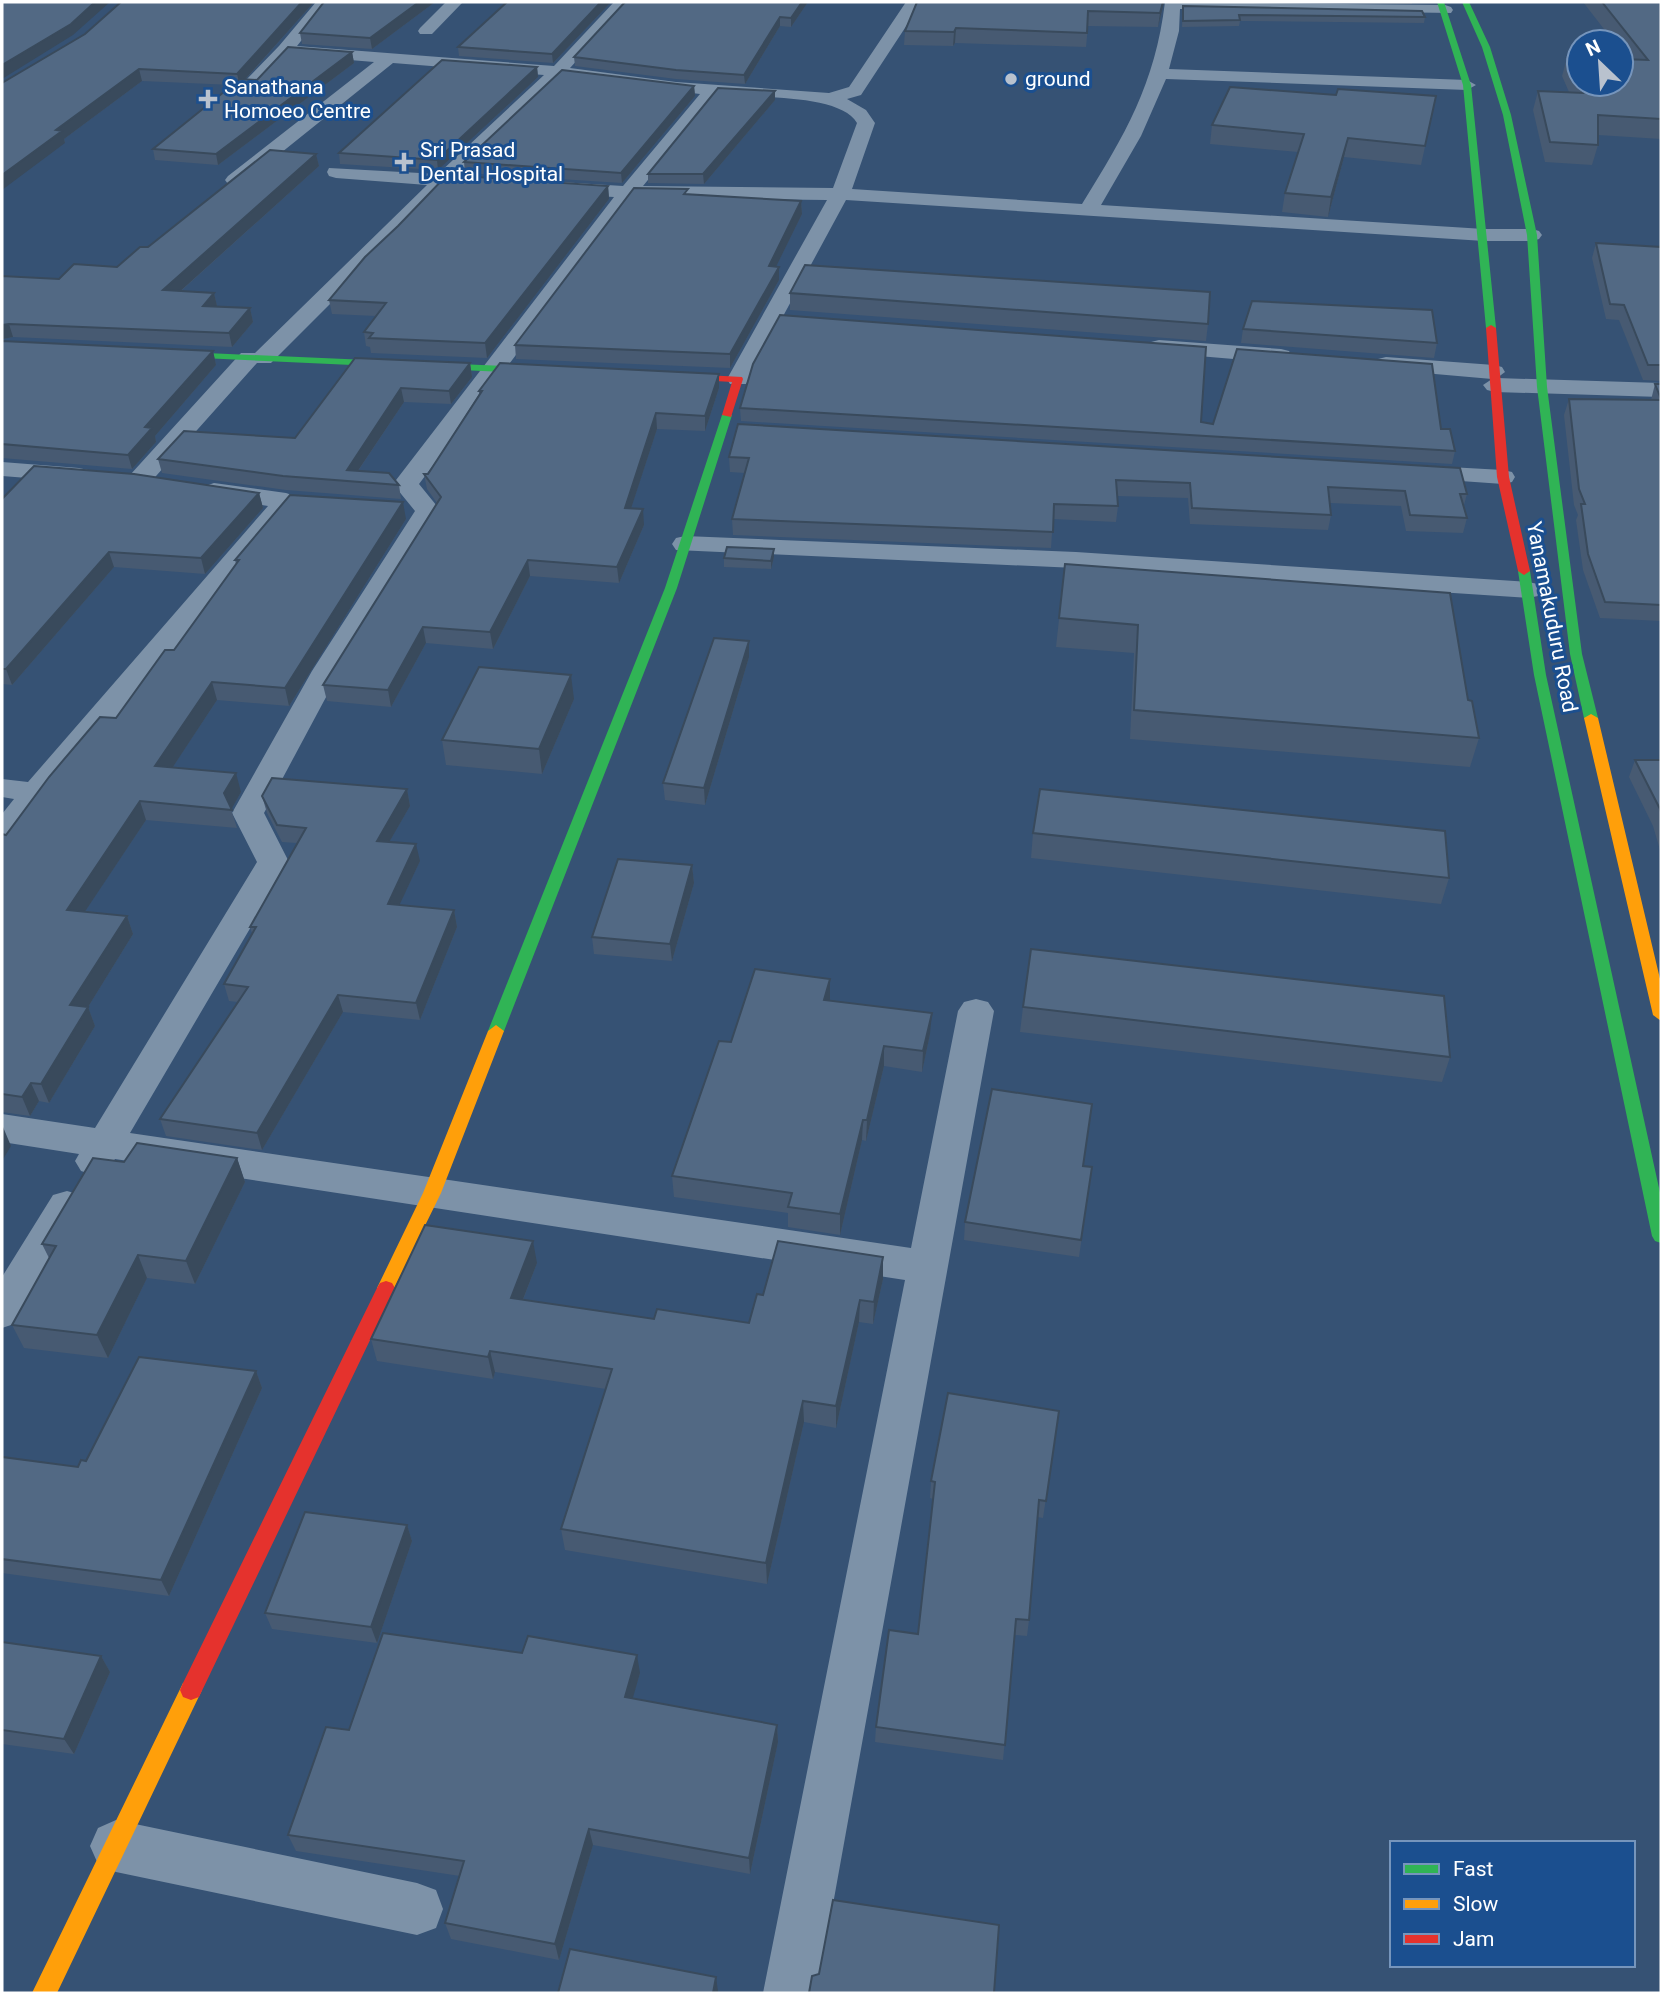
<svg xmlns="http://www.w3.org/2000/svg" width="1663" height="1995" viewBox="0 0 1663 1995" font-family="Roboto,sans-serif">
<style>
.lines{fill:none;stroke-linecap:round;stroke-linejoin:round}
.street{fill:#7d92a8;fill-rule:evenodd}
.fast{fill:#30b455;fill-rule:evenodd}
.slow{fill:#ff9f0a;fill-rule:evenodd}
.jam{fill:#e5322d;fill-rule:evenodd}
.wall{fill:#475a72}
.shaded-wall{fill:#394a5c}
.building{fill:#526984;stroke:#394a5c;stroke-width:2}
.poi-dot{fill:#b9c2ce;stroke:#1b4f8f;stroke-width:2.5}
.labels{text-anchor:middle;stroke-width:6;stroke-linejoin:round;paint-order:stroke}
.far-poi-label{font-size:21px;fill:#fff;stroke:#1b4f8f;text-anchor:start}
.far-street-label{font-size:21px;fill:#fff;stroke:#1b4f8f}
</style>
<rect width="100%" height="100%" fill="#365274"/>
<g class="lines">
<path class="street" d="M316,2H332L297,46L554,66L614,2H630L570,68L676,82L829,93L849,87L906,2H922L861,95L847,99L866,110L875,123L852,189L1082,204C1125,135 1155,84 1165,2L1445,5L1451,7L1453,10L1451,13L1180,9L1179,31L1169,69L1467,80L1476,85L1467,90L1166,79L1141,136L1101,205L1484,229H1532L1539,231L1542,235L1539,239L1532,241H1484L846,200L749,379L746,384H730L727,379L827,200L634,198L419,484L441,511L340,671L264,813L289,862L130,1133L911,1248L958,1011L964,1002L976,999L988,1002L994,1011L817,1993H763L905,1280L115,1159L107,1171L94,1175L81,1171L75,1161L79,1154L2,1142V1114L95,1128L257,862L232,813L312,671L415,511L393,484L614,197L560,194L550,188L560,182L623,186L700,94L562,77L458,176L494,180L497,184L494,188L447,187L271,363H257L148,485L139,487L130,485L127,480L130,475L241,353H255L427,185L336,178L329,176L327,172L329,168L438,174L544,75L393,63L242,184H228L225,180L228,176L374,62L289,55L257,89H245L242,85L245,81L279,46ZM717,95C750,98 840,93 857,123L833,188L643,186Z
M446,2H463L432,34H420L418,31L420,28Z
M1159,340L1281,349L1289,351L1292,356L1289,361L1281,363L1151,352L1148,347L1151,342Z
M1386,357L1494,365L1502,367L1505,372L1497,378L1661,383V397L1495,392L1487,390L1483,385L1492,379L1378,369L1375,364L1378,359Z
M2,462L79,468L88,470L91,475L88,480L79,482L2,476Z
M1413,465L1503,470L1512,472L1515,477L1512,482L1503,484L1404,477L1401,472L1404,467Z
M214,483L286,493L295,496L299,501L13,842L2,845V814L14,799L2,797V779L28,782L268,506L205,496L201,491L205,486Z
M685,536L1076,552L1528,582L1538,584L1542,590L1538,596L1528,598L1076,568L676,550L672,544L676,538Z
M67,1191L81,1195L87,1206L17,1323L2,1328V1277L53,1195Z
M116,1820L417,1883L436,1890L443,1909L436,1928L417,1935L116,1872L98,1864L90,1846L98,1828Z"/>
<path class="fast" d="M1437,2H1444L1471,85L1496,328L1491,331L1486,328L1463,85Z
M1462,2H1469L1490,47L1511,115L1537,235L1547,387L1582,654L1598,718L1591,722L1584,718L1570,654L1537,387L1527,235L1503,115L1482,47Z
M162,351L549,368L554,371L549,374L158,356V352Z
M727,412L732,415L677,588L504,1031L496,1037L490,1035L488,1031L665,588L722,415Z
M1524,567L1530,571L1546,675L1661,1197V1243L1655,1241L1652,1236L1534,675L1518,571Z"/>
<path class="slow" d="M1591,714L1598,718L1661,983V1021L1653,1015L1584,718Z
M496,1025L504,1031L441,1193L392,1293L386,1295L380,1293L377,1288L423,1193L488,1031Z
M191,1680L199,1683L202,1690L57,1993H32L183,1683Z"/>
<path class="jam" d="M1491,325L1496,328L1509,477L1530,571L1524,575L1518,571L1497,477L1486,328Z
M669,373L742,377L743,379L731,417L722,415L732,382L665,378V374Z
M386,1281L392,1283L395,1288L199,1697L191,1700L183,1697L180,1690L183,1683L377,1288L380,1283Z"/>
</g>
<path class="wall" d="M314,2L245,80H257L352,52L354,63L218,165L155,160L153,149L233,85L142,81L64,139L65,143L2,83Z
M435,2L372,49L302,44L300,33Z
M611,2L553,63L459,56L458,47Z
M808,2L791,27L780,26L745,84L676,79L575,66L574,57Z
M1164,2L1158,27L1088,26L1086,47L955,43L953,46L904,45L905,31Z
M1301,2H1412V4Z
M1583,2H1661V139L1598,135V145L1592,165L1545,162L1533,110L1538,91L1569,92L1562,76L1567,58L1627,60L1621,51V42H1614Z
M1183,6L1425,17L1424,23L1240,21L1239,26L1182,27Z
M537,67L538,77L438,170L340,164L339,153Z
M694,86L695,96L622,183L465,173L464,162Z
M1336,95L1436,96L1421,165L1344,157L1328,217L1282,212L1285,193L1298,152L1210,144L1212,125Z
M775,100L704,184L648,183V174Z
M316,154L319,166L181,291L214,293L217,306L250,308L253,322L232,347L13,337L3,339L2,341L213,351L216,365L155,436L156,442L132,469L2,458V276L59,279L117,267L148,247Z
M608,186L609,199L487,358L371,353L370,347L366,346L364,332L376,316L332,314L329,300Z
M689,194L801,201L802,214L776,266L779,280L730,368L516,359L515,345Z
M1596,243L1661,247V381L1643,380L1619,320L1606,319L1592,258Z
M790,293L1208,324L1206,341L790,310Z
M1243,329L1437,343L1434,358L1241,343Z
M355,358L470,363L472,377L451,404L404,402L358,471L399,485L401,499L286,490L162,473L158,459L295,438Z
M1655,384H1661V621L1600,618L1583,570L1576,520L1578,515L1574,505L1564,415L1569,399L1651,400Z
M719,388L705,431L657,429L631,508L644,525L619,583L530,576L493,649L426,643L391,707L327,701L323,685L437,503L427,489L424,474H428L479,394V391Z
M740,408L1201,422L1213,424L1441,429L1455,451L1452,464L741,421Z
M729,457L1467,494L1464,505L1467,518L1463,533L1406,531L1401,506L1330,503L1331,515L1328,530L1190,524L1188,498L1117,496L1118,506L1116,522L1053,519L1051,548L733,535L732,519L745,473L730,472Z
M259,493L263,508L205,574L114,567L12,685L2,684V499Z
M406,519L289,706L217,700L172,768L241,792L231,809L237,828L146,820L85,911L127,916L133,934L88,1007L95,1026L49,1103L39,1101L30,1116L2,1112V834L6,835L116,718L174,650L236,564L235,560Z
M774,549V557L771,569L724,567V558Z
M1065,564L1479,738L1470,767L1130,739L1134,653L1056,647Z
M749,657L705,805L665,800L663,783Z
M574,699L542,774L446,765L442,740Z
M1635,760H1661V853L1653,826L1629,777Z
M407,789L410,806L389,842L420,861L399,905L454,910L457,927L420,1020L343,1012L262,1150L166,1136L160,1119L238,1002L229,1001L224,984L252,933L250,927L297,843L282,842L267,813L262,796Z
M1033,833L1449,878L1441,904L1031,858Z
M692,865L694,883L672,961L594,954L592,937Z
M830,1000L930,1034L922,1072L884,1066L866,1141L862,1140L840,1235L788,1227V1213L674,1197L672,1176L731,1042Z
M1023,1007L1450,1057L1442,1082L1020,1032Z
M237,1158L245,1182L195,1284L147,1278L108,1358L24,1348L12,1325L49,1258L42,1244L124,1162Z
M1083,1166L1092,1167L1079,1257L964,1240L965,1222Z
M883,1257V1279L873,1324L859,1322L836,1428L804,1422L767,1584L565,1550L561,1529L606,1389L495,1372L493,1379L377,1361L371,1339L537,1263L523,1300L654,1319L749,1323L763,1295Z
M256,1371L262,1388L169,1596L2,1573V1457L78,1467L86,1461Z
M1059,1411L1043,1518L1037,1517L1029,1620L1027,1636L1015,1635L1003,1760L875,1742L876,1727L918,1634L933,1499L930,1498L931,1481Z
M407,1525L412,1541L377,1643L272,1629L265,1613Z
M2,1642L101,1656L110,1672L74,1754L2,1744Z
M640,1673L632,1699L777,1725L778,1742L750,1874L593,1845L559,1960L451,1939L445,1923L460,1876L296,1851L288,1835L349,1730Z"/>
<path class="shaded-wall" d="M95,2H110L73,35L2,79V65Z
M302,2H314L240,85L237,74Z
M419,2H435L372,49L370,38Z
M601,2H611L553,63L552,54Z
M802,2H808L791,27V18Z
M1163,2H1164L1158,27L1160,13Z
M780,17V26L745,84L744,75Z
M956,28L955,43L953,46L954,32Z
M352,52L354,63L218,165L216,154Z
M537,67L538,77L438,170L437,160Z
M139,69L142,81L64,139L65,143L2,190V175L56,130Z
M694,86L695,96L622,183L621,173Z
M775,91V100L704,184L703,174Z
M1348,138L1344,157L1328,217L1331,197Z
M316,154L319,166L166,304L163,290Z
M608,186L609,199L487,358L485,343Z
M801,201L802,214L770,279L769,266Z
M779,267V280L730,368V354Z
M214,293L217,306H203Z
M250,308L253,322L232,347L229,333Z
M9,324L13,337L3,339L2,341V325Z
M213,351L216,365L155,436L156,442L132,469L128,455L145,427Z
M470,363L472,377L451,404L449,391Z
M719,374V388L705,431V416Z
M401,388L404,402L351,481L347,470Z
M656,413L657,429L626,524L625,508Z
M259,493L263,508L205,574L201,558Z
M403,502L406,519L289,706L285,688Z
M643,509L644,525L619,583L617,567Z
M774,549V557L771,569V561Z
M109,552L114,567L12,685L6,669Z
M528,560L530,576L493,649L490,632Z
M423,627L426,643L391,707L388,690Z
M749,641V657L705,805L704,788Z
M571,675L574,699L542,774L539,749Z
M212,682L217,700L161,785L155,766Z
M236,773L241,792L231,810L224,793Z
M407,789L410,806L380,858L377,841Z
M140,801L146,820L74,928L67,910Z
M416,844L420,861L392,921L388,904Z
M692,865L694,883L672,961L670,944Z
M454,910L457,927L420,1020L416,1003Z
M127,916L133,934L88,1007L95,1026L49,1103L41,1084L70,1005Z
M830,979V1000L824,1020V1000Z
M338,995L343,1012L262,1150L257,1133Z
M932,1013L930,1034L922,1072L923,1051Z
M884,1046V1066L866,1141L867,1120Z
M31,1083L39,1101L30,1116L22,1097Z
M863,1120L862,1140L840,1235V1214Z
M3,1127L11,1146L2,1161V1128Z
M237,1158L245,1182L195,1284L186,1261Z
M533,1241L537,1263L515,1320L511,1298Z
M138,1255L147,1278L108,1358L97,1335Z
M883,1257V1279L873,1324L874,1302Z
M860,1300L859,1322L836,1428V1406Z
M490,1351L495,1372L493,1379L488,1357Z
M256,1371L262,1388L169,1596L161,1580Z
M803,1401L804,1422L767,1584L766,1563Z
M407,1525L412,1541L377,1643L371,1627Z
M637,1655L640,1673L628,1715L625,1697Z
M101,1656L110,1672L74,1754L64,1739Z
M777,1725L778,1742L750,1874L749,1858Z
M589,1829L593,1845L559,1960L555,1944Z
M716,1977L718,1991L717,1993H713Z"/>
<path class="building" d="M2,2H95L71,24L2,65Z
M121,2H302L237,74L139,69L56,130L62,131L2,175V83L85,34Z
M324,2H419L370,38L300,33Z
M507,2H601L552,54L458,47Z
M625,2H802L791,18L780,17L744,75L676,70L574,57Z
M917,2H1163L1160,13L1088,11L1087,33L956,28L954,32L905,31Z
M1602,2H1661V119L1598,115V145L1550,142L1538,91L1583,93L1579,84H1621V59L1648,60Z
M1183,6L1422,11L1425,17L1239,15L1240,20L1183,21Z
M288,47L352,52L216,154L153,149L240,79L257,80Z
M1567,58H1579V83Z
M442,60L537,67L437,160L339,153Z
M562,70L694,86L621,173L464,162Z
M1230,87L1336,95L1338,89L1436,96L1425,146L1348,138L1331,197L1285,193L1304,134L1212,125Z
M718,88L775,91L703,174H648Z
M270,150L316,154L163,290L214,293L203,306L250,308L229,333L9,324L2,325V276L59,279L74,264L117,267L140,247H148Z
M447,175L608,186L485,343L369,338L373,333L364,332L386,303L329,300L365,257L398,226Z
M634,188L688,189L684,194L801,201L769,266L779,267L730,354L515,345Z
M1596,243L1661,247V365H1648L1624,305L1610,304Z
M805,265L1210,292L1208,324L790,293Z
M1252,301L1432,310L1437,343L1243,329Z
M780,315L1206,347L1201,422L1213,424L1237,349L1432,364L1441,429H1450L1455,451L740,408L753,364Z
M2,341L213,351L145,427L152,428L128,455L2,444Z
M355,358L470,363L449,391L401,388L347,470L389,473L399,485L283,476L158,459L184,431L295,438Z
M500,363L719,374L705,416L656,413L625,508L643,509L617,567L528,560L490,632L423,627L388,690L323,685L441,497L424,474H428L482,391H479Z
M1655,384H1661V399Z
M1569,399L1661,400V605L1605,602L1588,554L1581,504H1585L1579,489Z
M738,424L1460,468L1467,494H1460L1467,518L1410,515L1405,491L1328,487L1331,515L1192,508L1190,483L1116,480L1118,506L1054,504L1053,532L732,519L749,458L729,457Z
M34,466L134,474L259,493L201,558L109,552L6,669H2V499Z
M290,495L403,502L285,688L212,682L155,766L236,773L224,793L232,810L140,801L67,910L127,916L70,1005L88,1007L41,1084L31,1083L22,1097L2,1094V834L6,835L49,777L100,717L116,718L165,650H174L239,560H235Z
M727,547L774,549L771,561L724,558Z
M1065,564L1450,593L1468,700L1472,701L1479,738L1134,710L1138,625L1059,618Z
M714,638L749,641L704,788L663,783Z
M479,667L571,675L539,749L442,740Z
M1635,760H1661V812L1660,809Z
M272,778L407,789L377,841L416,844L388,904L454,910L416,1003L338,995L257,1133L160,1119L248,987L224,984L256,927H250L306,828L277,825L262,796Z
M1040,789L1445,831L1449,878L1033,833Z
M618,859L692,865L670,944L592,937Z
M1031,949L1444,996L1450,1057L1023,1007Z
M755,969L830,979L824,1000L932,1013L923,1051L884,1046L867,1120H863L840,1214L788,1207L792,1193L672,1176L719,1041L731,1042Z
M992,1089L1092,1104L1083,1166L1092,1167L1081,1240L965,1222Z
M137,1143L237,1158L186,1261L138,1255L97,1335L12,1325L56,1246L42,1244L93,1158L124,1162Z
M425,1225L533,1241L511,1298L654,1319L657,1309L749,1323L757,1294L763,1295L778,1241L883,1257L874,1302L860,1300L836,1406L803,1401L766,1563L561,1529L612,1369L490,1351L488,1357L371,1339Z
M139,1357L256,1371L161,1580L2,1559V1457L78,1467L81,1460L86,1461Z
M948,1393L1059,1411L1046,1501L1039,1500L1029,1620L1016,1619L1005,1745L876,1727L889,1630L918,1634L935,1482L931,1481Z
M305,1512L407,1525L371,1627L265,1613Z
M383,1633L522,1653L528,1636L637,1655L625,1697L777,1725L749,1858L589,1829L555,1944L445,1923L464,1861L288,1835L326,1727L349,1730Z
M2,1642L101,1656L64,1739L2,1730Z
M833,1900L999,1925L994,1993H809L812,1976L819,1974Z
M570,1949L716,1977L713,1993H558Z"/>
<g class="poi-dot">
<circle cx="1011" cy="79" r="7"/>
<path d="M204.5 88.5h7v7h7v7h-7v7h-7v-7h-7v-7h7z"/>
<path d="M400.5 151.5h7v7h7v7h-7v7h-7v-7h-7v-7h7z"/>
</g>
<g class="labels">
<g class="far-poi-label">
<text x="1025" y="86">ground</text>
<text x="224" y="94">Sanathana<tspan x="224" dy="24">Homoeo Centre</tspan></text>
<text x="420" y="157">Sri Prasad<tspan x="420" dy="24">Dental Hospital</tspan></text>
</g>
<g class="far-street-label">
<text transform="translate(1552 617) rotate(79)" y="7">Yanamakuduru Road</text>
</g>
</g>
<rect width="1663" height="1995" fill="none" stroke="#ffffff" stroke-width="7"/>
<rect x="1390" y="1841" width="245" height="126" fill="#1b4f8f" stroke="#7695bc" stroke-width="2"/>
<rect x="1404" y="1864" width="35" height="10" fill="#30b455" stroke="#7695bc" stroke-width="2"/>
<text x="1453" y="1876" font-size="21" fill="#ffffff">Fast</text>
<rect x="1404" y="1899" width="35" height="10" fill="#ff9f0a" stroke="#7695bc" stroke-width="2"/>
<text x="1453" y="1911" font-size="21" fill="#ffffff">Slow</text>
<rect x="1404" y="1934" width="35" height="10" fill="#e5322d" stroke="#7695bc" stroke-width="2"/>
<text x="1453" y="1946" font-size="21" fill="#ffffff">Jam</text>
<g transform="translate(1600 63) rotate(335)"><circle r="33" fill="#1b4f8f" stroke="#7695bc" stroke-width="2"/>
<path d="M0-5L12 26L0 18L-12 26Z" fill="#b9c2ce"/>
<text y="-10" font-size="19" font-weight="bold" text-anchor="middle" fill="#ffffff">N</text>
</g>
</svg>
